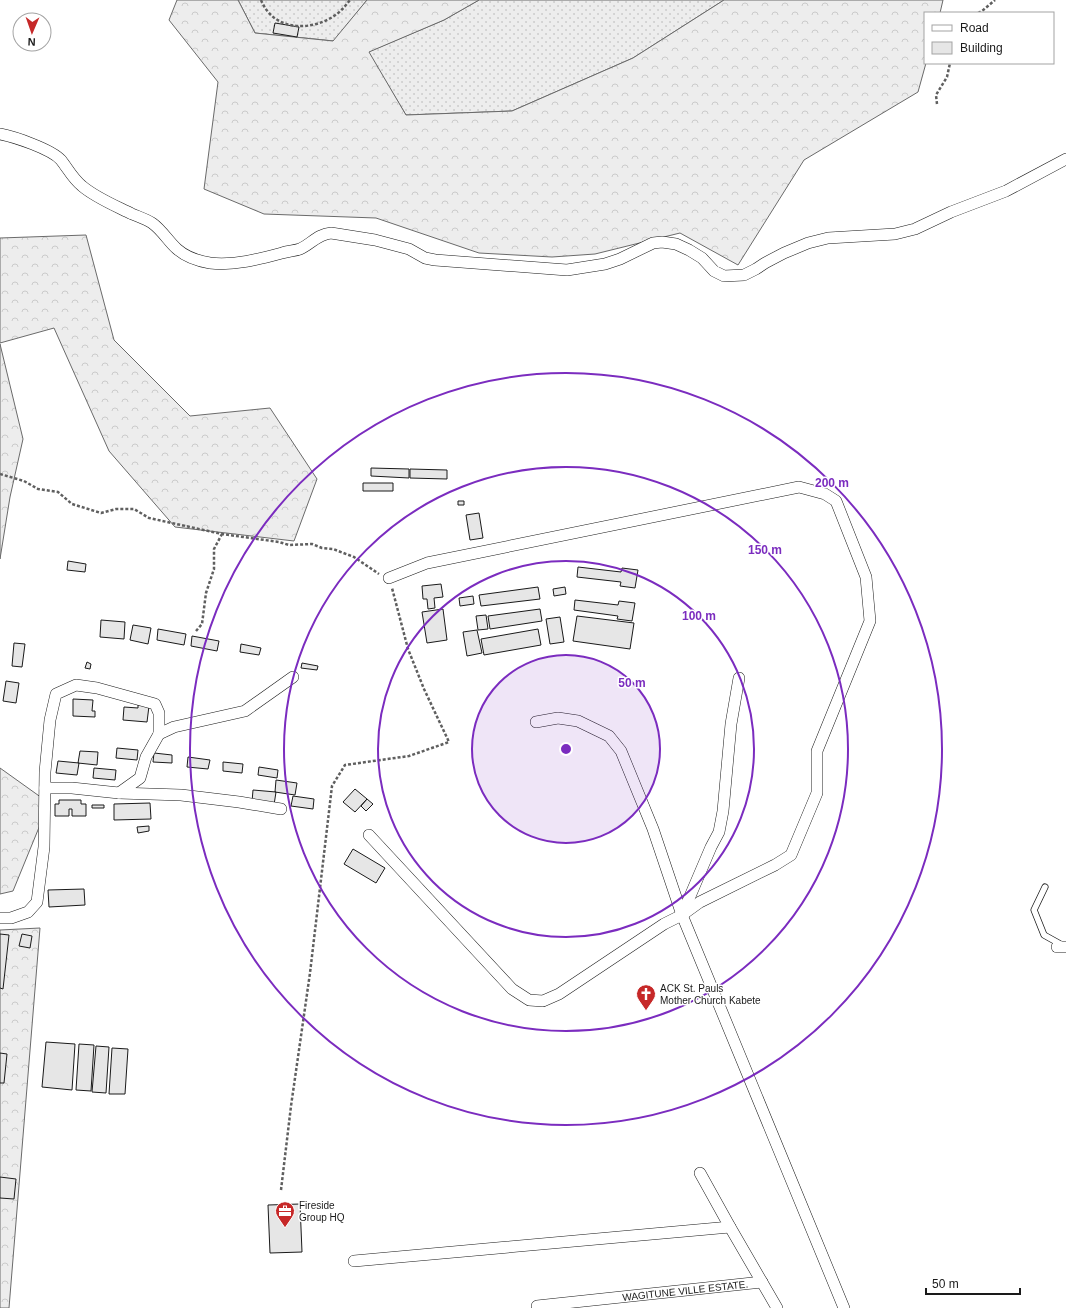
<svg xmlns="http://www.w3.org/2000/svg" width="1066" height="1308" viewBox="0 0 1066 1308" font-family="Helvetica,sans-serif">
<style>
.grass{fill:url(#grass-dots);stroke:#6a6a6a}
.forest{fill:url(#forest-crowns);stroke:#6a6a6a}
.building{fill:#e6e6e6;stroke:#1a1a1a}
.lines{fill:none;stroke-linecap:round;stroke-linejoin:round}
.lane-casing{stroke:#1a1a1a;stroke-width:7}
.street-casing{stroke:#1a1a1a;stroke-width:12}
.path{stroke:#5f5f5f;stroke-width:2.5;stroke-dasharray:3 2;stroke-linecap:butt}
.lane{stroke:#fff;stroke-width:5.5}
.street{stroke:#fff;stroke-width:11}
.ring{fill:none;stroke:#7b2cbf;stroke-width:2}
.labels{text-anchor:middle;stroke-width:3;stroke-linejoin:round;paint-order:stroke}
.poi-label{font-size:10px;fill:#1a1a1a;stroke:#fff;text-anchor:start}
.street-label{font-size:10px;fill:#1a1a1a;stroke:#fff}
.centre{fill:#7b2cbf;stroke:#fff;stroke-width:2}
.ring-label{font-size:12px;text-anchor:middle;font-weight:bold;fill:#7b2cbf;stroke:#fff;stroke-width:3;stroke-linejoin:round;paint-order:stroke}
</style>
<defs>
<pattern id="grass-dots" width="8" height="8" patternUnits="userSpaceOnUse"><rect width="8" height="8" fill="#ededed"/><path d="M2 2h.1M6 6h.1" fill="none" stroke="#cbcbcb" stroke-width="1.8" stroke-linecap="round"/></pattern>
<pattern id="forest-crowns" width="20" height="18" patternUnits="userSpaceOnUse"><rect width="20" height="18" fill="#ededed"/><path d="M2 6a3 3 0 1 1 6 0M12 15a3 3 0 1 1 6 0" fill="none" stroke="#cbcbcb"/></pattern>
</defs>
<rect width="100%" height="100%" fill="#fff"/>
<path class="grass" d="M238,0H367L334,41L255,33Z
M479,0H724L633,58L512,111L406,115L368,52L444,20Z"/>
<path class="forest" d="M177,0H238L255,33L333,41L367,0H479L444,20L369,52L406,115L512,111L633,58L724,0H943L940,13H925L926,63L918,92L804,160L738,265L680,233L595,254L552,257L479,253L376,218L264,214L204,189L218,82L169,20Z
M86,235L114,340L190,416L270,408L317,479L294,541L175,527L109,451L54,328L0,343V238Z
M0,344L23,439L10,497L0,559Z
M0,768L49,803L13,891L0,894Z
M40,928L9,1308H0V930Z"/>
<path class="building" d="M275,23L299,27L297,37L273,33Z
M371,468L409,469V478L371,476Z
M410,469L447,470V479L410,478Z
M363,483H393V491H363Z
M458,501H464V505H458Z
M479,513L483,538L470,540L466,515Z
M68,561L86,564L85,572L67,570Z
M578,567L621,572L622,568L638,570L635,588L620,586L621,582L577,577Z
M441,584L443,597L434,598L435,608L428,609L427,599H423L422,586Z
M538,587L540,599L481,606L479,595Z
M565,587L566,594L554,596L553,589Z
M473,596L474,604L460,606L459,598Z
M575,600L618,605L619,601L635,603L632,621L617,619L618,616L574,610Z
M443,609L447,640L427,643L422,612Z
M540,609L542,621L490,629L488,616Z
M486,615L488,629L478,630L476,616Z
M577,616L634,623L630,649L573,641Z
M560,617L564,642L550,644L546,619Z
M101,620L125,622L124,639L100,637Z
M133,625L151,628L148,644L130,640Z
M158,629L186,634L184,645L157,640Z
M538,629L541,645L484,655L481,639Z
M477,630L482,653L467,656L463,632Z
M192,636L219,641L217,651L191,646Z
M14,643L25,644L22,667L12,666Z
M241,644L261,648L259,655L240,652Z
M87,662L91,664L90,669L85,668Z
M302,663L318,666L317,670L301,668Z
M6,681L19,683L16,703L3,701Z
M73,699L93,700L92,711H95V717L73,716Z
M138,705L149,706L147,722L123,720L124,707L138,708Z
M117,748L138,750L137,760L116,758Z
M80,751L98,752L97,765L78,763Z
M154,753L172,755V763L153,762Z
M188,757L210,760L208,769L187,767Z
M58,761L79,763L77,775L56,773Z
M223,762L243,764L242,773L223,771Z
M259,767L278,770L277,778L258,775Z
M94,768L116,770L115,780L93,778Z
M276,780L297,783L295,795L275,792Z
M355,789L367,799L355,812L343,802Z
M253,790L276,792L274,805L252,802Z
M293,796L314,799L313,809L291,806Z
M367,799L373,804L366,811L361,806Z
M59,800H81V804H86V816H72V809H69V816H55V804H59Z
M150,803L151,819L114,820V804Z
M92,805H104V808H92Z
M149,826V831L138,833L137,827Z
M353,849L385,868L376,883L344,864Z
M84,889L85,905L49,907L48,890Z
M0,934L9,935L3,989L0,988Z
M22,934L32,936L30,948L19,946Z
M46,1042L75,1044L72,1090L42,1087Z
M79,1044L94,1045L91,1091L76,1090Z
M96,1046L109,1047L106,1093L92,1092Z
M112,1048L128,1049L125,1094H109Z
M0,1053L7,1054L4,1083H0Z
M0,1177L16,1179L14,1199L0,1198Z
M300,1204L302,1252L270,1253L268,1205Z"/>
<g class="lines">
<g class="lane-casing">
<path id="lane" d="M1045,887L1034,910L1044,935L1062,945"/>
</g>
<g class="street-casing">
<g id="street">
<path d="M0,134C15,137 51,149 61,160C68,169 73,179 82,186C96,198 116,206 132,214C139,217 146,219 152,223C162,230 168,241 177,249C186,257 198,261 210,263C233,266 260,259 282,253C288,251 294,251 300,249C311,244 318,234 331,233L375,240L409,249L425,258L435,260L567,270L605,264L620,259L653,243L662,242L676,244L689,250L702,258L714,271L724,276L744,275L756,269L765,263L784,253L808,243L828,238L895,234L915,229L951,212L1006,191L1066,159"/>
<path d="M389,578L427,563L799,487L825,494L836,501L866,577L870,621L817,751V793L791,855L775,865L700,902L682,915"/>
<path d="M536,722L558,718L578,721L609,736L621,751L653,829L682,915L844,1308"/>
<path d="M45,788H72L119,793L181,795L239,802L281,809"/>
<path d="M119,793L140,778L146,757L159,734L174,727L245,711L293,677"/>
<path d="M369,835L512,989L529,1000L543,1001L559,994L664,924L682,915L711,847L719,832L723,811L731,724L739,678"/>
<path d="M0,918H11L28,912L37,902L44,847L45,772L50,720L56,694L76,685L97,688L155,704L159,713V734"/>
<path d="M1057,947H1066"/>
<path d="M700,1173L730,1227L777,1308"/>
<path d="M354,1261L730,1227"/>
<path id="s1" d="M537,1306L762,1282"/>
</g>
</g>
<path class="path" d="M261,0C274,32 312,32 337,14C342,10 346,5 350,0
M978,13L982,11L995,0
M937,104L936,95L947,77L950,63
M0,474L24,481L38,489L58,492L72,504L101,513L116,509H134L149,518L222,534L279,542L289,545L312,544L322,548L333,549L354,557L379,574
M196,631L202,624L206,593L214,569V549L222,534
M281,1190L291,1106L310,973L332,786L345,765L409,756L449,742L424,689L408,649L392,588"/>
<use href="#lane" class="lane"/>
<use href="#street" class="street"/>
</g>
<circle cx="566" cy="749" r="94" fill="#7b2cbf" fill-opacity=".12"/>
<g class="ring">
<circle cx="566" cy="749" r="94"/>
<circle cx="566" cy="749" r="188"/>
<circle cx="566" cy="749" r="282"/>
<circle cx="566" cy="749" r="376"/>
</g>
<defs>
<g id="church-pin" transform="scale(1)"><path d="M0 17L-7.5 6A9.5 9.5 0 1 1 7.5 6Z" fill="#c62828" stroke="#fff"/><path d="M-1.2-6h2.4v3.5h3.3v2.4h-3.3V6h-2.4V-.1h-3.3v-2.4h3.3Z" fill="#fff"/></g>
<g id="office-pin" transform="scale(1)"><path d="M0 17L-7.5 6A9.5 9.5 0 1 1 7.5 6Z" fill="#c62828" stroke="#fff"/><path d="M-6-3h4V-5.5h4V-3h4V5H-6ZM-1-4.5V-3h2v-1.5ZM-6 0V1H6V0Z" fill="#fff"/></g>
</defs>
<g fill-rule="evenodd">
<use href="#church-pin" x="646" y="994"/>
<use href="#office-pin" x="285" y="1211"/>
</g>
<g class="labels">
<g class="poi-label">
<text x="660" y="992">ACK St. Pauls<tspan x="660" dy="12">Mother Church Kabete</tspan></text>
<text x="299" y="1209">Fireside<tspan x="299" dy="12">Group HQ</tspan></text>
</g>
<g class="street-label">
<text dy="4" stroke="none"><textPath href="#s1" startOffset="149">WAGITUNE VILLE ESTATE.</textPath></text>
</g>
</g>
<circle cx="566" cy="749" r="6" class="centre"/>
<g class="ring-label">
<text x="832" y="487">200 m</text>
<text x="765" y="554">150 m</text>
<text x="699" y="620">100 m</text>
<text x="632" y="687">50 m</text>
</g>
<rect x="924" y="12" width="130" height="52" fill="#ffffff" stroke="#a3a3a3"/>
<rect x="932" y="25" width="20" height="6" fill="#ffffff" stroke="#a3a3a3"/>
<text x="960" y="32" font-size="12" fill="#1a1a1a">Road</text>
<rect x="932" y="42" width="20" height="12" fill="#e6e6e6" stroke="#a3a3a3"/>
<text x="960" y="52" font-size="12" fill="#1a1a1a">Building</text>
<g transform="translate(32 32) rotate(182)"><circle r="19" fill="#ffffff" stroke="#a3a3a3"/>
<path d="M0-3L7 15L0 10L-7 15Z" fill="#c62828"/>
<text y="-6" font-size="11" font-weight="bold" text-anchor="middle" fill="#1a1a1a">N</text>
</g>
<path d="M926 1288v6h94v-6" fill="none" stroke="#1a1a1a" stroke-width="2"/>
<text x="932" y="1288" font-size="12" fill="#1a1a1a" stroke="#ffffff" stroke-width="3" paint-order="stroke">50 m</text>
</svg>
